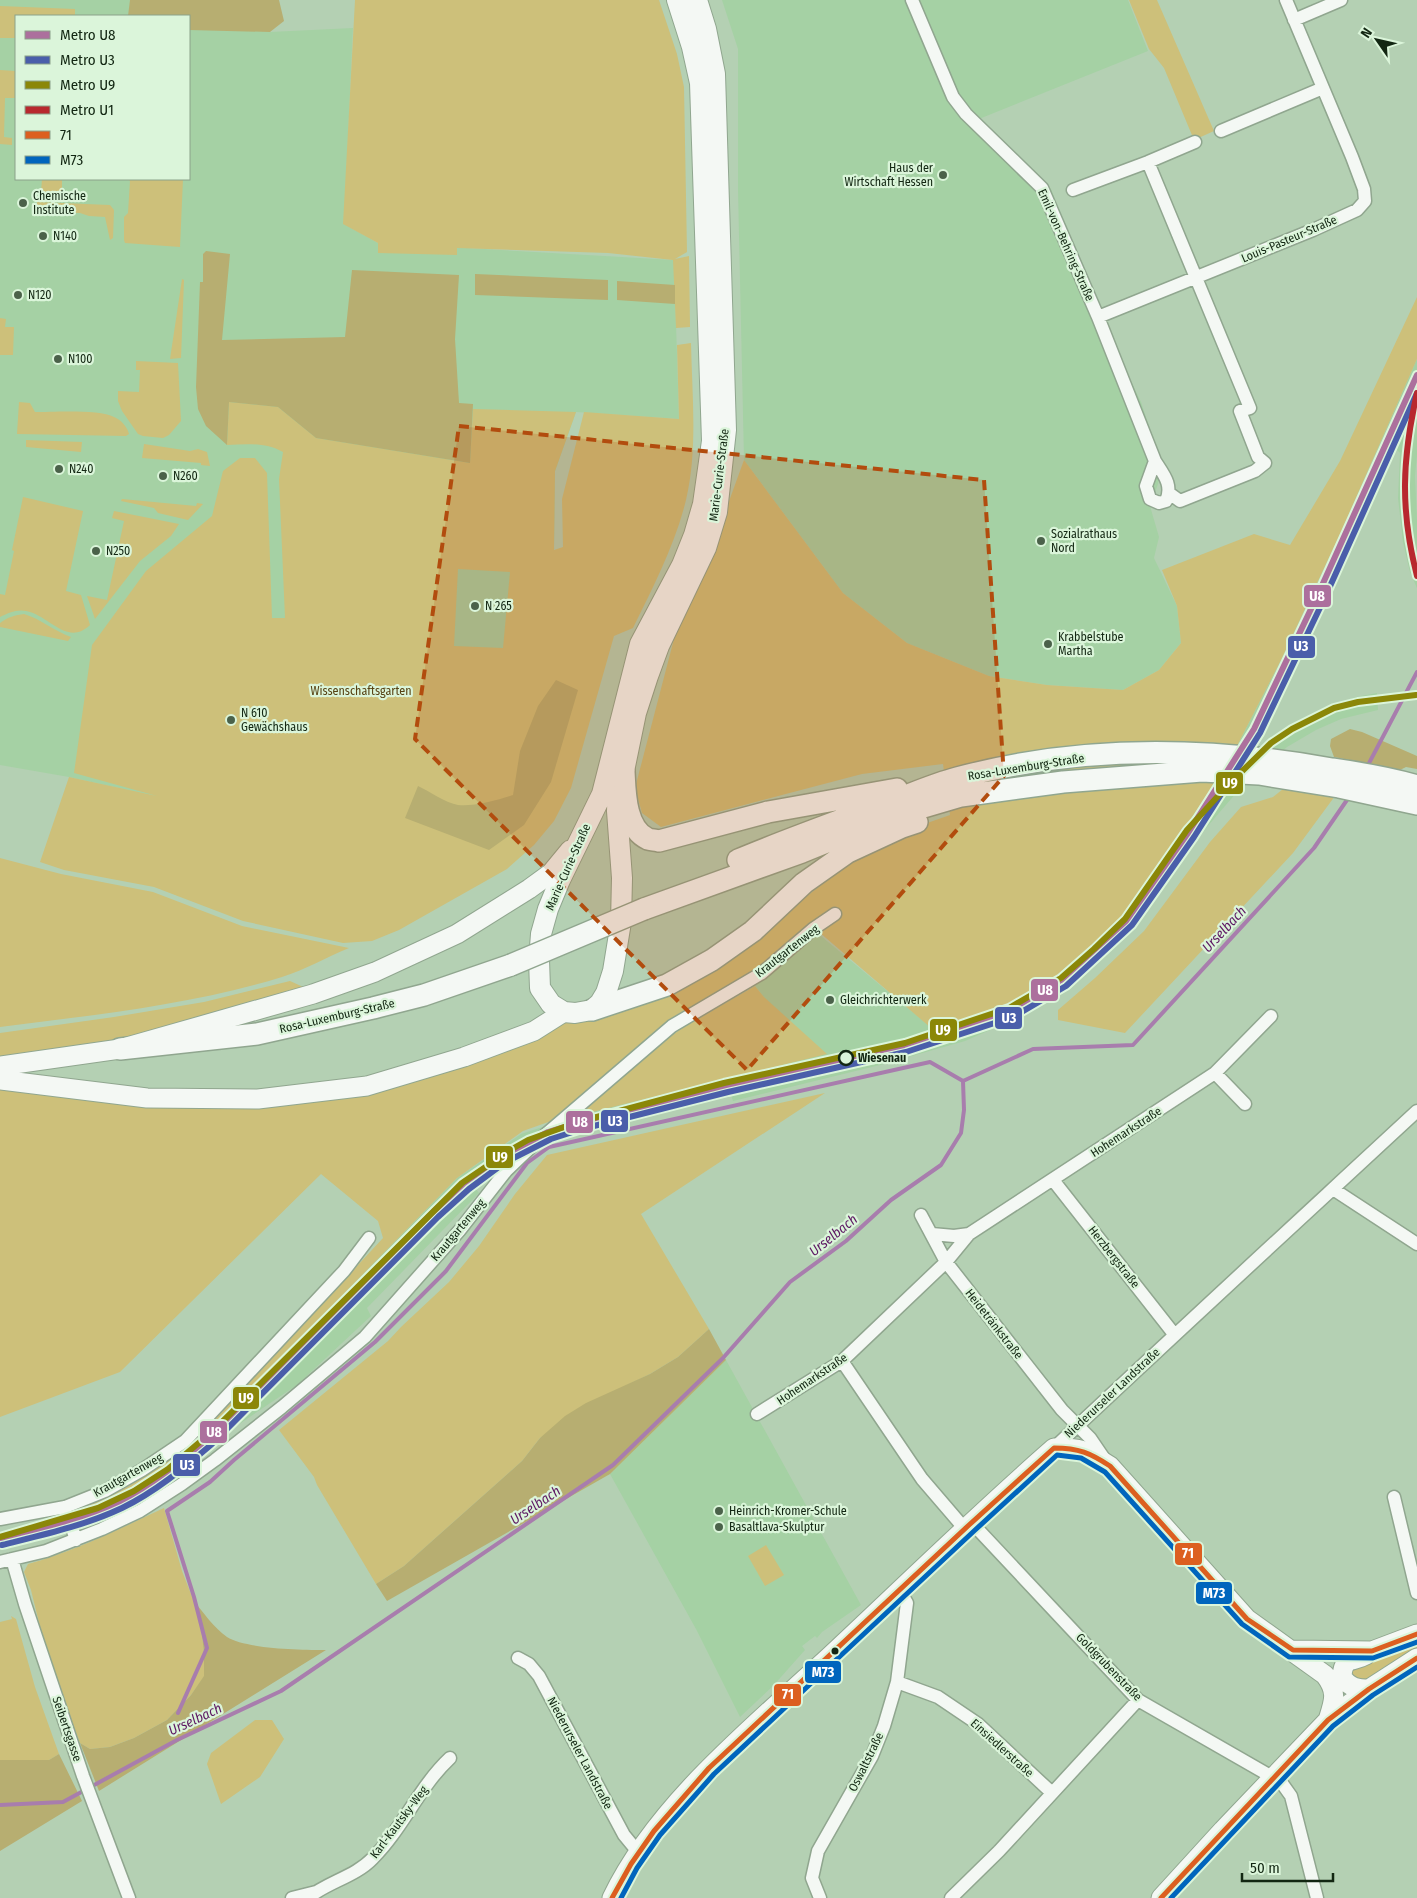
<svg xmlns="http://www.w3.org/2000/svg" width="1417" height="1898" viewBox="0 0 1417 1898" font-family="'Fira Sans Condensed',sans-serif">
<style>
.built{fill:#a5d1a4;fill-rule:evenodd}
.green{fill:#cdc07a;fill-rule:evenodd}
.forest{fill:#b7ae71}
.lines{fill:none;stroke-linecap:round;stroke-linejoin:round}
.stream{stroke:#a87dad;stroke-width:4}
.minor-casing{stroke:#90a68f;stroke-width:15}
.secondary-casing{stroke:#90a68f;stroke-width:21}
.primary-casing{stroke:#90a68f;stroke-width:22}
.trunk-casing{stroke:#90a68f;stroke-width:24}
.minor{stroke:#f4f8f4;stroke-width:12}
.secondary{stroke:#f4f8f4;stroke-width:19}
.primary{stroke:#f4f8f4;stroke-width:20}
.trunk{stroke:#f4f8f4;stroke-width:21}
.trunk-bridge-casing{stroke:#90a68f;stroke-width:24;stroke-linecap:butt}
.trunk-bridge{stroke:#f4f8f4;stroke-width:21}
.bus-1-casing{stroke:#dbf5da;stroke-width:9}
.bus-2-casing{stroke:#dbf5da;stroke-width:9}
.bus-1{stroke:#dc5f20;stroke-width:5}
.bus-2{stroke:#0065bd;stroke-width:5}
.metro-1-casing{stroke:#dbf5da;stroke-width:10}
.metro-2-casing{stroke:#dbf5da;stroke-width:10}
.metro-3-casing{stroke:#dbf5da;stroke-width:10}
.metro-4-casing{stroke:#dbf5da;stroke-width:10}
.metro-1{stroke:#ac709d;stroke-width:6}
.metro-2{stroke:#4a5eaa;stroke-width:6}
.metro-3{stroke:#8b8708;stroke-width:6}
.metro-4{stroke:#b8282e;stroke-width:6}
.marked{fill:#b24c0e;fill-opacity:0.2;stroke:#b24c0e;stroke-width:4;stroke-dasharray:10 6;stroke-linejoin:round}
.poi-dot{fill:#4b624a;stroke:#dbf5da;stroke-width:2}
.stop-dot{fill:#dbf5da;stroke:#122612;stroke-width:2.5}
.bus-dot{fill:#122612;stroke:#dbf5da;stroke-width:2}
.labels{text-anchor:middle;stroke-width:4.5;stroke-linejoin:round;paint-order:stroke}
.poi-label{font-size:12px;fill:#122612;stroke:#dbf5da;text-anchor:start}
.street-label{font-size:12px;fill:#122612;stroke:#dbf5da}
.park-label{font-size:12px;fill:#564112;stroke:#dbf5da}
.stop-label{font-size:12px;font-weight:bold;fill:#122612;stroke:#dbf5da;text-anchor:start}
.water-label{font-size:14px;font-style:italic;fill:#5d1863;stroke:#dbf5da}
.line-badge{stroke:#dbf5da;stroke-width:2}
.badge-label{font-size:14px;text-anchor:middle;font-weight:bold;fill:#fff}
</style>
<rect width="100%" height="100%" fill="#b4d0b3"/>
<path class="built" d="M0,0H263L270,32L353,28L344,224L378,243L674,260L679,419L576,412L555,471L554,550L502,659L173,800L69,777L0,765ZM16,16H189V179H16Z
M722,0H1128L1148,51L979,119L1051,189L1109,336L1141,402L1162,465L1158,484L1150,506L1159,537L1154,558L1177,606L1181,643L1159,670L1123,690L1047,685L989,676L907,643L843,593L744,460L738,190V49Z
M1417,359V455L1415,476L1417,520V588L1410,572L1403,542L1398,498L1400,453L1396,449L1291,678L1243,763L1281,732L1302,719L1332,706L1356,697L1377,693L1378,710L1341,719L1316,730L1287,747L1261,769L1237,792L1207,827L1133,926L1102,958L1068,987L1042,1004L1015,1019L965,1041L880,1065L733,1101L731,1095L575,1135L532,1151L504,1167L476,1189L479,1193L367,1308L371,1316L297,1385L229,1431L200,1461L154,1494L130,1508L83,1527L81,1526L77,1513L105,1503L149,1479L323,1315L457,1178L521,1134L576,1116L728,1077L764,997L755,986L790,958L816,932L932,1028L1035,990L1057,975L1091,947L1122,919L1161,864L1214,784L1238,744L1282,658L1340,534Z
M726,1360L861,1605L822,1632L817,1638L815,1636L802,1646L805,1650L773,1686L740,1717L696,1629L610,1474Z"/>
<path class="green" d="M355,0H659L677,54L684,87L687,252L675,259L689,256L690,327L676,328L673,260L608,253L457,248V255L378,253V243L343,224Z
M1129,0H1157L1214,131L1194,140L1164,68L1149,49Z
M0,6L75,9V16H16V38H0Z
M0,70L16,71V98H5L4,137L12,138V145L0,144Z
M42,179H62V192H41Z
M128,179H183L180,247L125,243L124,240V217L128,213L130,181Z
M37,202L110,205L114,210L113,238L110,240L105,217L89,216L80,213L37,212Z
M182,279L184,280L181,358L170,359Z
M1417,297V359L1340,534L1282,658L1238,744L1214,784L1161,864L1122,919L1057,975L1008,1007L931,1028L812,926L772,964L691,1008L554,1120L523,1131L457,1178L323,1315L191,1447L149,1479L105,1503L77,1513L78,1508L109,1493L160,1466L187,1444L269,1361L383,1238L378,1221L321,1174L120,1372L0,1417V1083L147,1098L370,1092L567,1018L635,1006L787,912L841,869L913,828L950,815L943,764L862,774L661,827L642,813L635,788L674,639L704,570L744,460L843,593L907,643L989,676L1047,685L1123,690L1159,670L1181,643L1177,606L1162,570L1254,534L1290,545L1340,461Z
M0,318L6,319L5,327H14L13,355H0Z
M691,343C692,394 698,450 686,500C675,545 653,587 633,628L614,636L571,788L554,821L534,845L507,869L399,930L372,941L343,943L243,921L154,887L64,870L40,862L69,777L157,796L74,773L92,645L146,571L212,516L223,471L240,458H255L267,473L272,618H285L279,479L283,452C265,442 246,444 227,445L229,402L278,407L316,438L470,463L473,409L576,412L555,471L554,550L563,547L562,499L584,412L679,419L677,345ZM458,569L510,572L503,648L454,646Z
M136,361L178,363L181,421L169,435L163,438L143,436L138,434L122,411L118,401V391L139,392L140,370H136Z
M19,402L30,403L35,412C53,412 100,409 114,417C121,420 127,426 129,434L126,436L17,434Z
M26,440L82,442L81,452L26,447Z
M144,444L190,451L198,449L207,452L210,466L201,465V463L142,458Z
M23,497L83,511L66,591L81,595L90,625C67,647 49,615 26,611C17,609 8,613 0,617V594L5,595L14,551L12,550Z
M122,499L196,506L197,503L203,504L188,520L158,513L154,508L121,501Z
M114,511L179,524L171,536L140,561L95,619L87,596L107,600L124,521L112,518Z
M24,614C41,619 54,631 71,637L68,641L0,627V623C8,617 15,615 24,614Z
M1283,789L1335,796L1293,853L1125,1033L1058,1020V1010L1095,978L1144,931L1210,842L1241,807L1273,797Z
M0,858L61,874L153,892L242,926L349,948C327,957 305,970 282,977C191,1005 94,1015 0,1027Z
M290,981L310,990L120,1049L0,1059V1033L114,1017L204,1002Z
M755,986L764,997L827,1054L576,1116L632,1065L682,1028Z
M825,1093L641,1214L709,1329L678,1357L650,1374L621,1388L540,1438L522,1461L404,1566L376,1584L317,1485L314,1477L279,1430L388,1341L401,1327L449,1282L479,1246L515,1194L547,1155Z
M164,1508L182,1571L200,1617L204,1653V1677L191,1695L167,1720L134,1738L110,1747L90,1749L80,1743L58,1688L42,1635L31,1590L24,1572L28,1564C75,1551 119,1529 164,1508Z
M766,1545L784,1575L765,1586L748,1556Z
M11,1616L16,1619L35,1687L59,1754L49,1760H0V1622L12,1619Z
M1417,1643V1648L1361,1682L1352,1681L1349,1667Z
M255,1720H272L284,1739L260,1777L221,1804L207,1764L211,1753Z"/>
<path class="forest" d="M130,0H279L284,21L270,32L189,30V16H128Z
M206,251L230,254L222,340L345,337L352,270L459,275L455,339L459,403L473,404L470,463L316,438L278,407L229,402L227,445L206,426L198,409L196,387L200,282H203V254Z
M475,274L608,280V300L475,295Z
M617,281L675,285V304L617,300Z
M556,680L578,690L551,782L524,825L489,850L405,818L418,786C429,791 446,803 458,805C472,807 499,800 513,795L520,751L538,706Z
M1350,729L1362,732L1417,756V769L1406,767L1400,770L1334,757L1330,746L1331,739Z
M709,1329L726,1360L610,1474L387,1601L376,1584L404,1566L522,1461L540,1438L565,1416L586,1403L650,1374L678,1357Z
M193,1600C203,1612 214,1628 227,1637C246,1649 302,1650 326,1650L99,1791L80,1743L90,1749L110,1747L134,1738L167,1720L191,1695L204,1676V1653L200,1617Z
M59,1754L82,1801L0,1851V1760H49Z"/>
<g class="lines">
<path class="stream" d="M1367,767L1417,672
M178,1713L207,1648L194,1597L167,1511L210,1482L234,1460L375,1342L446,1271L527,1163L549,1147L930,1062L963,1081
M0,1805L63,1802L177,1740L281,1691L613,1465L723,1358L790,1282L846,1241L891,1200L941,1165L961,1133L964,1110L963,1081L1033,1049L1133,1045L1314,848L1349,797"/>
<g class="minor-casing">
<path id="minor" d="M912,0L953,97L966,114L1042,188L1098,317L1155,461C1164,475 1173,485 1166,501L1159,503L1150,499L1146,486L1155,461
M1294,20L1341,0
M1221,131L1323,88
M1148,162L1250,408L1240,411L1258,457L1265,463L1255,471L1180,501L1169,493
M1073,190L1148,162L1195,142
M1098,317L1313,230L1357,210L1365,201L1364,189L1352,157L1286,0
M1215,1073L1245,1104
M1053,1180L1174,1334
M1333,1189L1417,1244
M921,1215L946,1262L1062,1410L1090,1438L1105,1460
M932,1234L954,1236L969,1234
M842,1361L922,1479L964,1528
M757,1414L842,1361L946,1262L969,1234L1215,1073L1271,1016
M1054,1448C1174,1335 1296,1223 1417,1111
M1394,1497L1417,1593
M65,1507L76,1540
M0,1519L65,1507L105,1491L142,1470L185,1441L344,1271L369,1238
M971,1522L1138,1700L1281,1782L1291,1796L1317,1898
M12,1559L25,1604L83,1776L129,1898
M0,1562L46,1551L102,1529L140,1511L182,1484L215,1460L282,1407L365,1337L459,1231L506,1171L531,1147L672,1026L762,973L813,929L835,914
M518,1658L529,1664L539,1676L624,1835L638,1852
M897,1682L938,1697L978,1724L1051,1792
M292,1898L316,1892
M308,1898C327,1882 355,1877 373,1858C403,1828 419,1787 450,1758
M820,1898L812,1878L818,1851L872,1756L884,1726L897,1682L907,1603L900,1591
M951,1898L999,1851L1138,1700"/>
</g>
<g class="secondary-casing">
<path id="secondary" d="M0,1066L120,1049L313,994L375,972L457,934L529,889L551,873L570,850
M0,1080L147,1098L258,1099L367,1086L464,1057L534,1031L564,1012
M1293,1650L1372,1651L1417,1634
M1366,1655C1352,1663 1343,1656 1342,1677C1350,1688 1357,1689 1369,1689
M612,1898C657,1804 753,1727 829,1657C904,1587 977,1515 1054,1448C1083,1447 1086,1451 1110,1466L1247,1619L1325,1675C1338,1692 1334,1701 1328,1720
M1161,1898L1223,1830L1328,1720L1369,1689L1417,1658"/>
</g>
<g class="primary-casing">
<path id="primary" d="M677,0L692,47L700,83L712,441L703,504L694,535L682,565L640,644L602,794L560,880L548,909L541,934L539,960L540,988L551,1004L564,1012L575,1013L592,1010L600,1003L606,993L613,971L621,922L622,878L617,811L618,786L624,771L636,713L648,676L659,646L706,548L717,512L726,430L715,74L706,29L697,0"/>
</g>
<g class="trunk-casing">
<path id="trunk" d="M624,771C625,791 625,829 648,839C651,840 656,840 659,841L768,812L897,789
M738,860C788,839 839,821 890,802C912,794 934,784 957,778C1079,745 1209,747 1332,769C1360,773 1390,778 1417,786
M644,909L802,852L883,819L961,796L1063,782L1202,771L1259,774L1339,787L1417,804
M592,1010L667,985L712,960L753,931L804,883L848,852L902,827L917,822
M120,1049L257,1034L373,1008L424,995L511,965"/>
</g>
<use href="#minor" class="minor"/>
<use href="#secondary" class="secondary"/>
<use href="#primary" class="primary"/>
<use href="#trunk" class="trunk"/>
<g class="trunk-bridge-casing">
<path id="trunk-bridge" d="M511,965L644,909"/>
</g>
<use href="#trunk-bridge" class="trunk-bridge"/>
<g class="bus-1-casing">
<path id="bus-1" d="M612,1898L631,1864L654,1831L709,1768L969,1525L1054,1448C1079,1448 1090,1453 1110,1466L1247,1619L1293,1650L1372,1651L1417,1634
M1161,1898L1328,1720L1369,1689L1417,1658"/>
</g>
<g class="bus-2-casing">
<path id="bus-2" d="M621,1898L637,1868L660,1835L714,1774L974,1531L1057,1455L1081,1458L1105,1472L1242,1624L1289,1657L1373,1658L1417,1642
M1171,1898L1333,1726L1373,1695L1417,1667"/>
</g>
<use href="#bus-1" class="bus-1"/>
<use href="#bus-2" class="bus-2"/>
<g class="metro-1-casing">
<path id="metro-1" d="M0,1538C40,1528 82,1519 120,1501C152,1485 180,1462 207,1439L433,1212L464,1183L500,1157L548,1132L580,1122L726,1085L904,1045L1010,1010L1061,980L1126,921L1188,833L1254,729L1320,590L1417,375"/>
</g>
<g class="metro-2-casing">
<path id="metro-2" d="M2,1545C42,1535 84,1526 122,1508C155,1492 184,1468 212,1444L438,1217L469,1189L504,1163L551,1139L582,1129L728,1092L906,1052L1013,1017L1066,986L1132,925L1194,837L1260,733L1327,593L1417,393"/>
</g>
<g class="metro-3-casing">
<path id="metro-3" d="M0,1537L98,1508L134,1491L168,1469L214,1430L462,1183L512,1149L528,1140L578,1122L724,1083L905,1043L1009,1008L1061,978L1094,949L1125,919L1187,830L1229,784L1271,743L1292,729L1334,708L1358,702L1416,695"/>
</g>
<g class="metro-4-casing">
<path id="metro-4" d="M1417,393C1402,459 1400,510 1417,576"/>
</g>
<use href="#metro-1" class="metro-1"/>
<use href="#metro-2" class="metro-2"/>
<use href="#metro-3" class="metro-3"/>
<use href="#metro-4" class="metro-4"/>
</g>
<path class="marked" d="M459,426L984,480L1004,776L747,1070L415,739Z"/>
<g class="poi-dot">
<circle cx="943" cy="175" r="5"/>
<circle cx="23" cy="203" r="5"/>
<circle cx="43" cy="236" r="5"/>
<circle cx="18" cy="295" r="5"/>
<circle cx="58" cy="359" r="5"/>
<circle cx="59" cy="469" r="5"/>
<circle cx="163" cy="476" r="5"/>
<circle cx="1041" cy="541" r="5"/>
<circle cx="96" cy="551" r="5"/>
<circle cx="475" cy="606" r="5"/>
<circle cx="1048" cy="644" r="5"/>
<circle cx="231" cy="720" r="5"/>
<circle cx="830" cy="1000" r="5"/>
<circle cx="719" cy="1511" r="5"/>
<circle cx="719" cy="1527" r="5"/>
</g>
<circle class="stop-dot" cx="846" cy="1058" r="7"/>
<circle class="bus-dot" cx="835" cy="1651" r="4.5"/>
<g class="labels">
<g class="poi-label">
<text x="933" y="172" text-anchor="end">Haus der<tspan x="933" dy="14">Wirtschaft Hessen</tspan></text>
<text x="33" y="200">Chemische<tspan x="33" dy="14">Institute</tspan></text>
<text x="53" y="240">N140</text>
<text x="28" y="299">N120</text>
<text x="68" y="363">N100</text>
<text x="69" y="473">N240</text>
<text x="173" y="480">N260</text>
<text x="1051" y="538">Sozialrathaus<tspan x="1051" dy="14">Nord</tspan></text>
<text x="106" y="555">N250</text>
<text x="485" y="610">N 265</text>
<text x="1058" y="641">Krabbelstube<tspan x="1058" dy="14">Martha</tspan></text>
<text x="241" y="717">N 610<tspan x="241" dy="14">Gewächshaus</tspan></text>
<text x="840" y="1004">Gleichrichterwerk</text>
<text x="729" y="1515">Heinrich-Kromer-Schule</text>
<text x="729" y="1531">Basaltlava-Skulptur</text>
</g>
<g class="street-label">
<text transform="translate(1289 239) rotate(-23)" y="4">Louis-Pasteur-Straße</text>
<text transform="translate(1066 245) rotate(66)" y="4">Emil-von-Behring-Straße</text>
<text transform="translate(719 475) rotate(-83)" y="4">Marie-Curie-Straße</text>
<text transform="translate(1026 767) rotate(-9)" y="4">Rosa-Luxemburg-Straße</text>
<text transform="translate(568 867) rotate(-66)" y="4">Marie-Curie-Straße</text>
<text transform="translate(787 951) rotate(-38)" y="4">Krautgartenweg</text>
<text transform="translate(337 1016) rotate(-13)" y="4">Rosa-Luxemburg-Straße</text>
<text transform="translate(1126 1132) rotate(-33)" y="4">Hohemarkstraße</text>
<text transform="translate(458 1230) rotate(-50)" y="4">Krautgartenweg</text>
<text transform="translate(1114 1257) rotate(52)" y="4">Herzbergstraße</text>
<text transform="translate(994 1324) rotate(52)" y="4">Heidetränkstraße</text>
<text transform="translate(812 1379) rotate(-34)" y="4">Hohemarkstraße</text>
<text transform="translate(1112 1393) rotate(-43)" y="4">Niederurseler Landstraße</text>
<text transform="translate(128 1475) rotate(-29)" y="4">Krautgartenweg</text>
<text transform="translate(1109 1667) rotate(46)" y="4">Goldgrubenstraße</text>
<text transform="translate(67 1729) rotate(71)" y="4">Seibertsgasse</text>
<text transform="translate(1002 1748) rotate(42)" y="4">Einsiedlerstraße</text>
<text transform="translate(580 1753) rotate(62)" y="4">Niederurseler Landstraße</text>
<text transform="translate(866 1762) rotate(-64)" y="4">Oswaltstraße</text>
<text transform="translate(399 1822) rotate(-53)" y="4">Karl-Kautsky-Weg</text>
</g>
<g class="park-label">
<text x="361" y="695">Wissenschaftsgarten</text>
</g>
<g class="stop-label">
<text x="858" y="1062">Wiesenau</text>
</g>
<g class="water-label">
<text transform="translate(1224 929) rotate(-47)" y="5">Urselbach</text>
<text transform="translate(833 1235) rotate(-39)" y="5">Urselbach</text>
<text transform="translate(535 1505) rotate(-34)" y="5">Urselbach</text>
<text transform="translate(195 1719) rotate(-25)" y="5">Urselbach</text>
</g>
</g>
<g class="line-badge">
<rect x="1303" y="584" width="29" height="24" rx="5" fill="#ac709d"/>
<rect x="1287" y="635" width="29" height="24" rx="5" fill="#4a5eaa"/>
<rect x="1215" y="771" width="29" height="24" rx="5" fill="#8b8708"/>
<rect x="1030" y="978" width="29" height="24" rx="5" fill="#ac709d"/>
<rect x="994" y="1006" width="29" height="24" rx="5" fill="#4a5eaa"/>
<rect x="929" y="1018" width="29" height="24" rx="5" fill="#8b8708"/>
<rect x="600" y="1109" width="29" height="24" rx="5" fill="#4a5eaa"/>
<rect x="565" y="1110" width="29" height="24" rx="5" fill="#ac709d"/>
<rect x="485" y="1145" width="29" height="24" rx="5" fill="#8b8708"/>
<rect x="232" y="1386" width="28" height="24" rx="5" fill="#8b8708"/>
<rect x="199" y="1420" width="29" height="24" rx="5" fill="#ac709d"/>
<rect x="172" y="1453" width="29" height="24" rx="5" fill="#4a5eaa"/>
<rect x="1174" y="1542" width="29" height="24" rx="5" fill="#dc5f20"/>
<rect x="1195" y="1581" width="38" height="24" rx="5" fill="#0065bd"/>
<rect x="804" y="1660" width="38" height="24" rx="5" fill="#0065bd"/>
<rect x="773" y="1683" width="29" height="24" rx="5" fill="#dc5f20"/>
</g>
<g class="badge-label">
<text x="1317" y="601">U8</text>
<text x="1301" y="651">U3</text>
<text x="1230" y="788">U9</text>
<text x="1045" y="995">U8</text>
<text x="1009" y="1023">U3</text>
<text x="943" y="1035">U9</text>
<text x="615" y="1126">U3</text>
<text x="580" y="1127">U8</text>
<text x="500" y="1162">U9</text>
<text x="246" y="1403">U9</text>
<text x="214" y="1437">U8</text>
<text x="187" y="1470">U3</text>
<text x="1188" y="1558">71</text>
<text x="1214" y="1598">M73</text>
<text x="823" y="1677">M73</text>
<text x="788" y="1699">71</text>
</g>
<rect x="15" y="15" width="175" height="165" fill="#dbf5da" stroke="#8ba28a"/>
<rect x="25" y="31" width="25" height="8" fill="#ac709d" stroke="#8ba28a"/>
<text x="60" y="40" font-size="15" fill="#122612">Metro U8</text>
<rect x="25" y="56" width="25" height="8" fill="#4a5eaa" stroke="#8ba28a"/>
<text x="60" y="65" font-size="15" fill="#122612">Metro U3</text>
<rect x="25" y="81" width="25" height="8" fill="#8b8708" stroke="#8ba28a"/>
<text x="60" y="90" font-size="15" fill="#122612">Metro U9</text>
<rect x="25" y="106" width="25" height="8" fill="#b8282e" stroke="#8ba28a"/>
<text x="60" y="115" font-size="15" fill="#122612">Metro U1</text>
<rect x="25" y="131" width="25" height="8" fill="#dc5f20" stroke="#8ba28a"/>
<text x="60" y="140" font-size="15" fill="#122612">71</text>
<rect x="25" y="156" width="25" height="8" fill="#0065bd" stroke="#8ba28a"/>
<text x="60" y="165" font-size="15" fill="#122612">M73</text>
<g transform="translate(1377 40) rotate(304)" stroke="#dbf5da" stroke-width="4" paint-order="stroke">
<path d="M0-4L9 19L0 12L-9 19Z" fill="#122612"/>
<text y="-8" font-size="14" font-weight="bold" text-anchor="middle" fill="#122612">N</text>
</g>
<path d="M1242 1873v8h91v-8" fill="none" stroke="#122612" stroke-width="2.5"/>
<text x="1250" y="1873" font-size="15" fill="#122612" stroke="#dbf5da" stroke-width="4" paint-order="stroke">50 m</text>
</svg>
